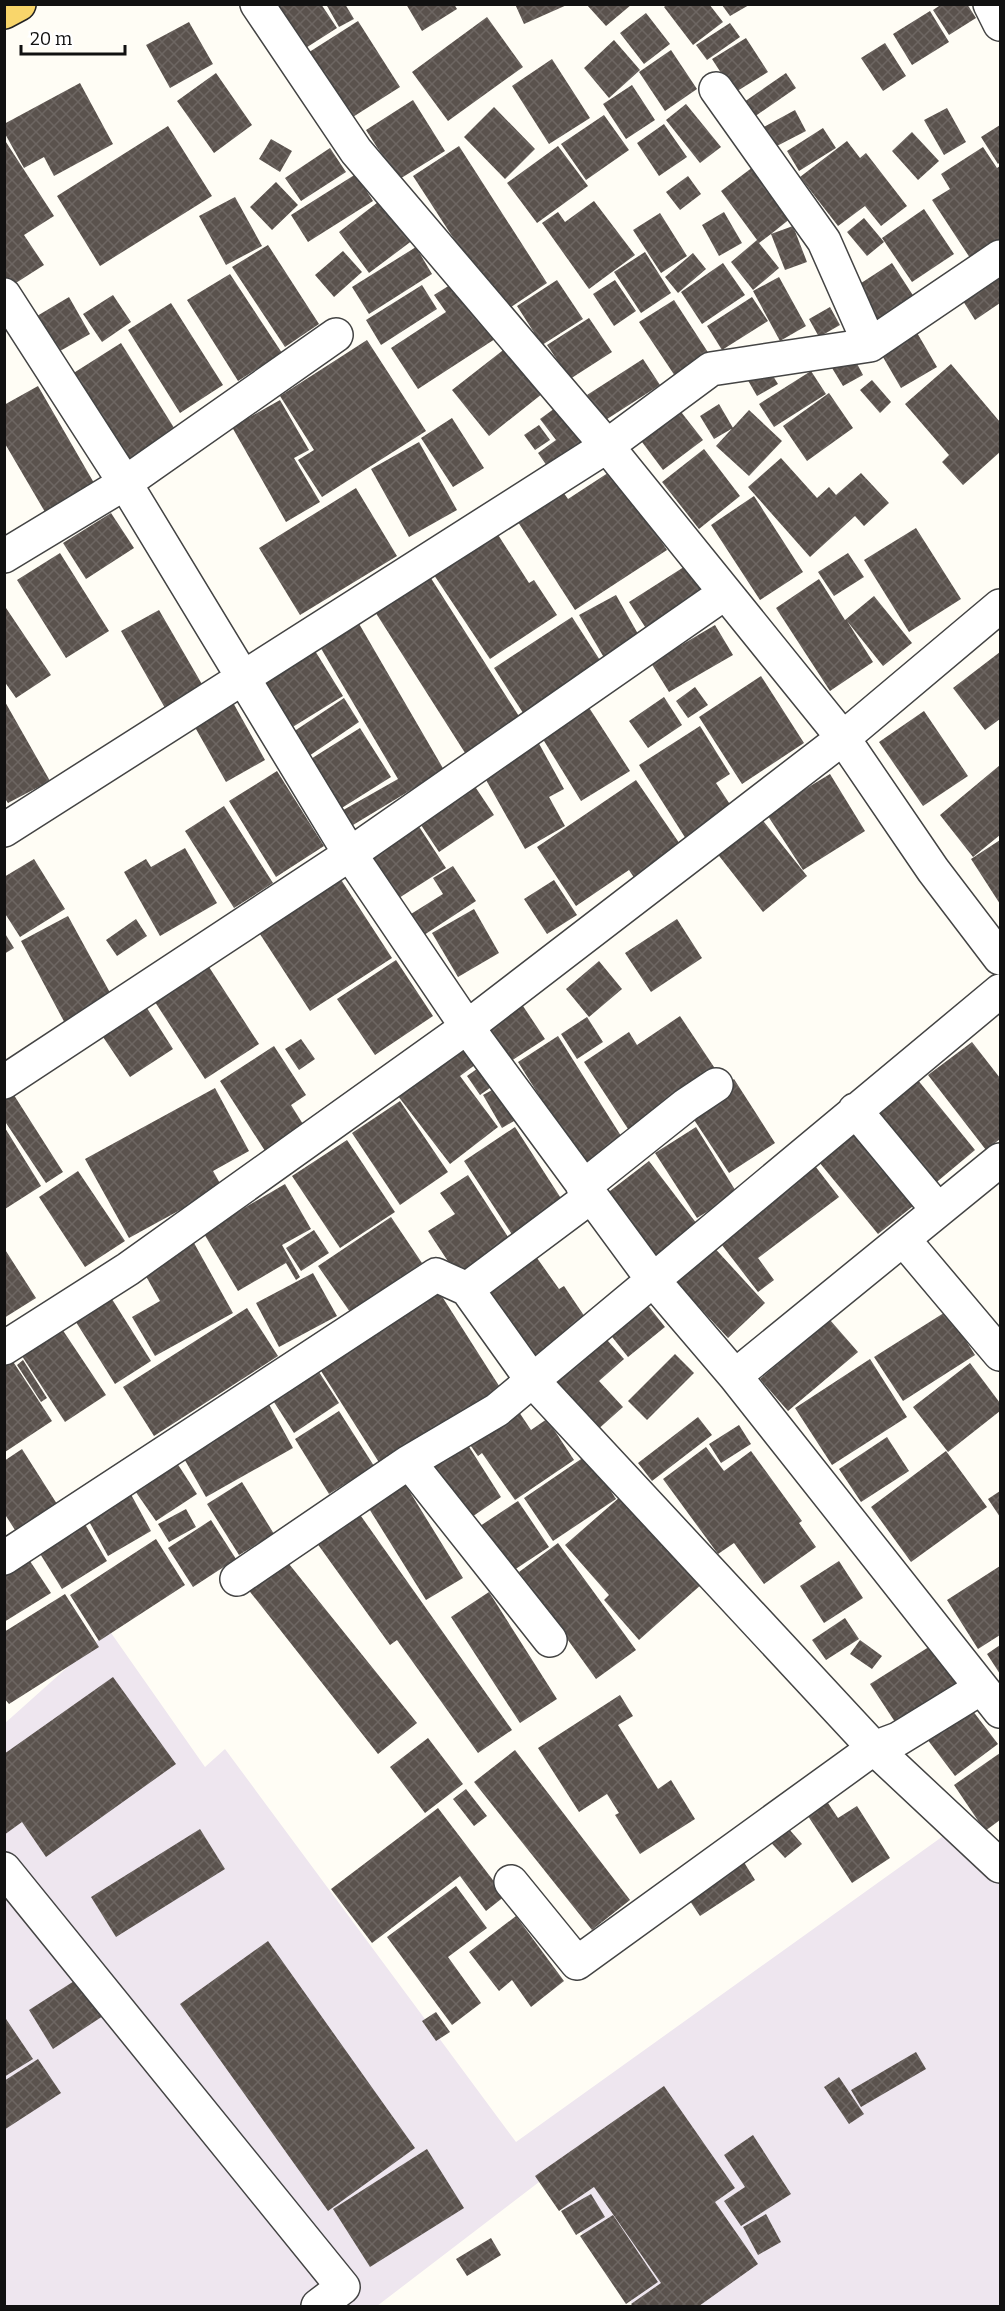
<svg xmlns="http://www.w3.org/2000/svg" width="1005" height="2311" viewBox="0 0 1005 2311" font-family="Bitter,serif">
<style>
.industrial{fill:#eee6ef}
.building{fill:url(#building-cross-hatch)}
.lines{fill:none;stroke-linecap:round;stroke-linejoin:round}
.street-casing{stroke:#444;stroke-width:36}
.primary-casing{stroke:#222;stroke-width:36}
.street{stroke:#fff;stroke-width:33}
.primary{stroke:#f9d66b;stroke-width:33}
</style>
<defs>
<pattern id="building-cross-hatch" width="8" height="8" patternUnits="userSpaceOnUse" patternTransform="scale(1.5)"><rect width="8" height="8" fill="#5a524d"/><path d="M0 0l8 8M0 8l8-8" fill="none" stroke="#6d6662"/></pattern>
</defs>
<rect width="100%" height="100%" fill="#fffdf5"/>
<path class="industrial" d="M109,1630L205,1767L225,1749L516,2142L946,1834L1000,1881V2306H634L543,2179L377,2306H5L4,1724Z"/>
<path class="building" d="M270,4H321L337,28L301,51Z
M326,4H345L354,19L339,27Z
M406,4H454L457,9L422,31Z
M515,4H569L524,24Z
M667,4H709L723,22L693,45L664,7Z
M942,4H967L976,18L949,35L933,10Z
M587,5H631L606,26Z
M722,5H749L730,16Z
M930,11L949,42L912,65L893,34Z
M646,13L670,44L644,64L620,33Z
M487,17L523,67L448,121L412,72Z
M358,21L400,87L345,122L303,56Z
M189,22L213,64L170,88L146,45Z
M730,23L740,37L707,60L696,45Z
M746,38L768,72L734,93L712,59Z
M614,40L640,70L609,98L584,68Z
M885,43L906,76L883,91L861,58Z
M671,50L697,89L665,111L639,72Z
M552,59L590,118L549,144L512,86Z
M216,73L252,125L214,153L177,101Z
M786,73L796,88L754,117L744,102Z
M80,83L113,144L54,176L44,157L24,168L4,132V124Z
M632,85L655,120L626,139L603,104Z
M413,100L445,151L398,180L366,130Z
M686,104L721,147L700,163L666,120Z
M494,107L535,149L505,179L464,137Z
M947,108L966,142L944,155L924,120Z
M795,110L806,131L773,148L762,128Z
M604,115L629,150L586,180L561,144Z
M664,124L687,157L659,176L637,143Z
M1000,125V162L998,164L981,137Z
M168,126L212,196L100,266L57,196Z
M823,128L836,148L799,171L787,151Z
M912,132L939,161L918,180L892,151Z
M4,139L54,216L24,235L44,265L8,288L4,283Z
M271,139L292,151L280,172L259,159Z
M847,141L860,158L866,153L907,206L881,226L865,206L838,226L800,177Z
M459,146L547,283L502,313L413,176Z
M558,146L588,186L537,223L507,183Z
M983,147L997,168L1000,166V242L972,261L932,200L950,189L941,174Z
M330,148L346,172L301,201L285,178Z
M753,167L791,218L771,234L793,226L807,262L785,270L771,234L759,243L779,268L753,290L731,262L757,240L721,191Z
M356,174L373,201L308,242L291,215Z
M688,176L701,194L680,210L666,192Z
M276,182L298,205L272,230L250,207Z
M386,196L417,237L369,273L339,232Z
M235,197L262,246L226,265L199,216Z
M594,201L635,255L589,289L542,223L558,212L565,222Z
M924,209L954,254L912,282L882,238Z
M724,212L742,243L719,256L702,225Z
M660,213L687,256L661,273L633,230Z
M864,218L884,242L867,256L847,232Z
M268,245L319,324L285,347L232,267Z
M416,247L432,274L369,314L352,287Z
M343,251L362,272L334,297L315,275Z
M645,252L671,293L641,313L614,272Z
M693,253L706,269L678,293L665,277Z
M723,263L745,295L702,324L681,292Z
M892,263L916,300L880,324L855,287Z
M1000,266V303L975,320L958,293Z
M230,274L282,353L238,381L187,300Z
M779,277L806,326L780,341L753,291Z
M458,280L495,339L418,389L391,348L446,312L434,295Z
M557,280L583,319L542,345L517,306Z
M615,280L636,311L614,326L593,294Z
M422,285L437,309L381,345L366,320Z
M113,295L131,322L102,342L83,314Z
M69,297L90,334L53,355L32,319Z
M752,297L768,321L722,350L707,326Z
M674,300L713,360L679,382L639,322Z
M171,303L223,385L180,413L128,330Z
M830,307L840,325L819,337L809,319Z
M589,318L612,352L570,379L547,345Z
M916,331L937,367L901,388L880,352Z
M367,340L426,431L322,497L298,460L314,450L280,396Z
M121,343L176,431L127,462L72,374Z
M511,344L547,390L489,436L452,390Z
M853,356L863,375L843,386L832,368Z
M643,359L660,385L604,421L587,395Z
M951,364L1000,422V452L963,485L942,462L949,455L905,404Z
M767,366L778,384L757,396L746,377Z
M811,371L826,394L774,427L759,404Z
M872,380L891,402L880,413L860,390Z
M38,386L94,483L45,512L4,442V405Z
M829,393L853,428L807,461L783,426Z
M280,400L309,450L294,458L320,502L286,522L232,427Z
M562,403L594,446L554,476L538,453L556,440L540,419Z
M719,404L733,428L714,439L700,416Z
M678,408L703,440L663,470L639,438Z
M749,410L782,441L749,476L716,446Z
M452,418L484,468L453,487L421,438Z
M539,425L550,440L535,450L524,435Z
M419,442L457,510L409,537L371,469Z
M704,449L740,496L699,529L662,482Z
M781,458L817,498L829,487L836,495L861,473L889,503L864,526L855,516L810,557L748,487Z
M614,469L667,550L575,610L518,522L563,492L568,499Z
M356,488L397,556L300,615L259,548Z
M754,496L803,572L760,600L711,525Z
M111,513L134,548L86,579L63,543Z
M493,527L529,583L534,580L557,615L490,659L430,569Z
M916,528L961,599L909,632L864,560Z
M60,553L109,631L66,658L17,580Z
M848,553L864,577L834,596L818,572Z
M687,565L707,596L649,633L629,602Z
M427,572L522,721L467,756L372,607Z
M819,579L845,620L874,596L912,643L883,666L847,621L873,662L830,691L776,608Z
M616,595L642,641L606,661L579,615Z
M4,605L51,675L16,698L4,681Z
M159,610L203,686L165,708L121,631Z
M572,617L605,668L527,719L494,668Z
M358,622L444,770L353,825L338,813L398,779L319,645Z
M715,625L733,655L669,692L651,663Z
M312,646L343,696L291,728L260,679Z
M1000,652V719L985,730L953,688Z
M761,676L804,743L742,784L699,717Z
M695,687L708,705L688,718L676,701Z
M664,697L682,725L648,748L629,721Z
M344,698L359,722L306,758L290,734Z
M231,699L265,760L226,782L192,722Z
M4,700L50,781L8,803L4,797Z
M588,706L630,771L581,801L541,736Z
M924,711L968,776L923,806L879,742Z
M700,726L730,774L716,783L733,809L686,839L639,765Z
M360,728L391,777L337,811L306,762Z
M537,740L564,789L549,797L565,826L525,849L481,771Z
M1000,765V835L973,857L940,815Z
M277,771L324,846L276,877L229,801Z
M830,774L865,831L803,870L766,813Z
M636,780L684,850L637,882L629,870L576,906L537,847Z
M474,785L494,815L439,852L419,822Z
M224,806L273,883L234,908L185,831Z
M760,817L807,876L763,912L716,852Z
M418,825L446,868L391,903L363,860Z
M1000,840V904L971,859Z
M185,848L217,903L160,936L124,872L146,859L151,867Z
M34,859L65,909L20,937L4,912V877Z
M453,866L476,901L424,935L411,914L443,894L433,878Z
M338,875L392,958L310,1011L256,928Z
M554,880L577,915L547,934L524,899Z
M474,909L499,953L458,977L432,933Z
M68,916L114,1000L67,1027L21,941Z
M136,919L147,936L117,956L106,940Z
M677,919L702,958L651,992L625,953Z
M4,932L14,948L4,954Z
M396,960L433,1016L375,1055L337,999Z
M599,961L622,989L589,1017L566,989Z
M209,967L259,1044L205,1079L155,1002Z
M145,1005L173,1049L130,1077L101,1034Z
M523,1006L545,1039L511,1061L490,1028Z
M680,1016L720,1076L632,1135L584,1062L629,1032L637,1045Z
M587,1017L603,1042L577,1059L561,1034Z
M558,1036L628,1147L587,1172L518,1062Z
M301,1039L315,1059L299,1070L285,1049Z
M972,1042L1000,1078V1139L986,1150L928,1075Z
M465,1045L479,1062L460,1076L498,1127L450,1164L398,1096Z
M274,1046L306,1095L291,1105L306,1129L267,1154L220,1081Z
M481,1066L494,1085L480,1095L467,1076Z
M734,1079L775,1143L729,1173L687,1109Z
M917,1079L975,1150L926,1191L868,1120Z
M503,1084L521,1117L502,1128L483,1095Z
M215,1088L249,1151L213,1171L222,1187L129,1238L85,1159Z
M12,1092L63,1172L46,1183L4,1120V1097Z
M400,1101L448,1172L400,1205L352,1133Z
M863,1126L922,1199L878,1234L819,1162Z
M515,1127L564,1203L513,1236L464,1161Z
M696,1127L737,1193L697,1218L655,1153Z
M5,1128L41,1186L5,1209Z
M347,1140L395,1212L340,1248L292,1176Z
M649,1161L703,1232L659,1264L606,1194Z
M812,1162L839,1197L758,1258L774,1280L758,1292L715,1236Z
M78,1171L125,1241L85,1267L39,1197Z
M468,1175L512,1243L459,1278L428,1231L455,1214L440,1193Z
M285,1184L311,1229L282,1245L300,1277L296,1280L286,1263L238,1291L203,1232Z
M391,1217L422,1263L350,1312L318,1266Z
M314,1230L329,1253L301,1271L286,1248Z
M194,1243L233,1313L155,1356L132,1317L160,1301L143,1271Z
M710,1243L765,1303L728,1338L672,1278Z
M4,1248L36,1298L4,1318Z
M537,1258L559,1289L564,1286L589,1323L533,1362L485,1294Z
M313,1273L337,1316L279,1347L256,1303Z
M436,1287L501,1389L380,1464L316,1363Z
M105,1288L151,1361L115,1384L69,1311Z
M642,1298L665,1327L628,1357L605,1328Z
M247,1308L278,1356L154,1436L123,1387Z
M947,1311L975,1355L903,1401L874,1357Z
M830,1320L858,1352L788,1411L760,1379Z
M60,1326L106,1395L65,1422L20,1353Z
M600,1332L624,1359L599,1381L623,1407L595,1432L547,1379Z
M675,1354L694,1373L647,1420L628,1401Z
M870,1359L907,1417L832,1465L795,1408Z
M12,1360L52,1421L5,1452V1365Z
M23,1360L47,1398L41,1402L17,1365Z
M970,1363L1000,1403V1411L948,1452L913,1407Z
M317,1369L339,1403L294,1433L272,1399Z
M266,1399L293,1448L206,1497L178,1448Z
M517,1409L531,1430L547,1419L574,1460L515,1500L482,1453L478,1456L468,1442Z
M339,1411L374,1466L329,1494L295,1439Z
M698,1417L712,1435L652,1481L638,1463Z
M739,1425L751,1444L721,1463L709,1444Z
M887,1437L909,1471L861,1502L839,1469Z
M466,1442L501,1497L463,1523L427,1467Z
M706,1447L724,1471L751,1451L802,1521L799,1523L816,1547L764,1584L734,1543L718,1554L663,1479Z
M22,1449L57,1504L15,1530L4,1513V1461Z
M946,1451L987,1507L911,1562L871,1507Z
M587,1455L616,1499L553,1541L524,1498Z
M175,1460L197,1494L156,1521L133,1488Z
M242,1482L274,1534L239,1555L207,1504Z
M405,1484L463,1578L426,1600L368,1507Z
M128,1489L151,1531L108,1556L85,1514Z
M1000,1491V1517L988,1499Z
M620,1497L659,1541L662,1538L703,1583L639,1640L604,1600L609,1595L565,1545Z
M518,1501L549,1547L508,1574L477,1528Z
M186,1509L196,1527L169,1542L158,1524Z
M356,1509L512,1730L478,1753L397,1640L390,1645L314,1539Z
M80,1516L107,1561L62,1589L34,1544Z
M211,1520L236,1559L193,1587L168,1548Z
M156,1539L185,1585L99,1641L70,1595Z
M558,1543L636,1650L596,1679L519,1572Z
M26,1555L51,1593L4,1622V1568Z
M285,1559L417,1723L378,1754L247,1588Z
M839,1561L863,1598L824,1623L800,1586Z
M1000,1566V1635L978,1649L947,1600Z
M489,1592L557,1699L520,1723L451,1617Z
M65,1594L99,1647L9,1704L4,1698V1632Z
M845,1618L859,1639L826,1660L812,1640Z
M860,1640L882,1656L872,1669L850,1654Z
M932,1645L962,1691L901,1731L870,1684Z
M1000,1645V1674L987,1654Z
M113,1677L176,1764L46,1857L22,1822L4,1835V1754Z
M620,1695L633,1716L618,1725L658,1789L671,1780L695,1819L640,1854L615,1815L619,1813L607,1794L579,1812L538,1748Z
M966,1702L998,1744L955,1776L924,1735Z
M428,1738L463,1784L425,1813L390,1767Z
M515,1750L630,1900L592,1930L474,1782Z
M1000,1753V1820L985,1831L954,1785Z
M466,1789L487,1816L474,1826L453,1799Z
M824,1797L838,1818L857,1806L890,1858L852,1883L804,1810Z
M438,1808L505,1896L486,1911L460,1876L372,1943L331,1889Z
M782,1821L802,1844L785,1858L765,1836Z
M200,1829L225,1869L116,1937L91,1897Z
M742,1859L755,1880L700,1916L686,1895Z
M456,1886L487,1928L448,1957L481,2003L452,2025L387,1937Z
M516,1916L564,1981L531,2007L512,1980L499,1991L469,1952Z
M268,1941L415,2148L328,2211L180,2004Z
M82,1976L106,2014L53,2049L29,2010Z
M436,2012L450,2032L436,2041L422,2021Z
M4,2016L33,2059L4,2077Z
M916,2052L926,2069L861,2107L851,2090Z
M38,2059L61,2093L4,2130V2081Z
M839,2077L864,2114L849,2124L824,2087Z
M664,2086L735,2188L715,2202L758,2264L699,2306H633L631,2304L661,2283L594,2187L559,2211L535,2176Z
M753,2135L791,2194L741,2226L724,2201L745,2187L724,2155Z
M427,2149L464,2208L370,2267L333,2209Z
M591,2194L605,2217L576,2235L561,2211Z
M766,2214L781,2242L758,2255L743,2227Z
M613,2215L658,2282L626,2304L580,2236Z
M491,2238L501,2255L467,2276L456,2259Z"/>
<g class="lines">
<g class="street-casing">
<path id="street" d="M257,4L356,151L607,446L843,738L933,870L1000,958
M990,4L1000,24
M716,89L824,241L870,345
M4,295L125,483L350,854L467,1027L653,1280L735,1376L1000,1711
M4,556L125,483L336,335
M4,830L607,446L711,369L870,345L1000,257
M4,1082L350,854L725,593
M855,1110L938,1210
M583,1187L686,1105L716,1085
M903,1239L1000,1354
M467,1289L532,1380L874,1748L577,1963L511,1882
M4,1348L128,1269L467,1027L843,738L1000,606
M735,1376L1000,1160
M409,1462L550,1640
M4,1558L436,1275L467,1289L590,1197
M237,1579L409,1462L497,1410L1000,991
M981,1688L898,1739L874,1748L1000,1866
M4,1869L343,2287L318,2306"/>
</g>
<g class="primary-casing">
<path id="primary" d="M4,12L19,4"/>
</g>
<use href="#street" class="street"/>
<use href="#primary" class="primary"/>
</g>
<rect width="1005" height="2311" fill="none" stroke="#111111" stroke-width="12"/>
<path d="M21 45v9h104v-9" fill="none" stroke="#111111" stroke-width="3"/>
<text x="30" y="45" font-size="18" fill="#111111" stroke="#ffffff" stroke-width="4.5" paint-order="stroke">20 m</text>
</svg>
